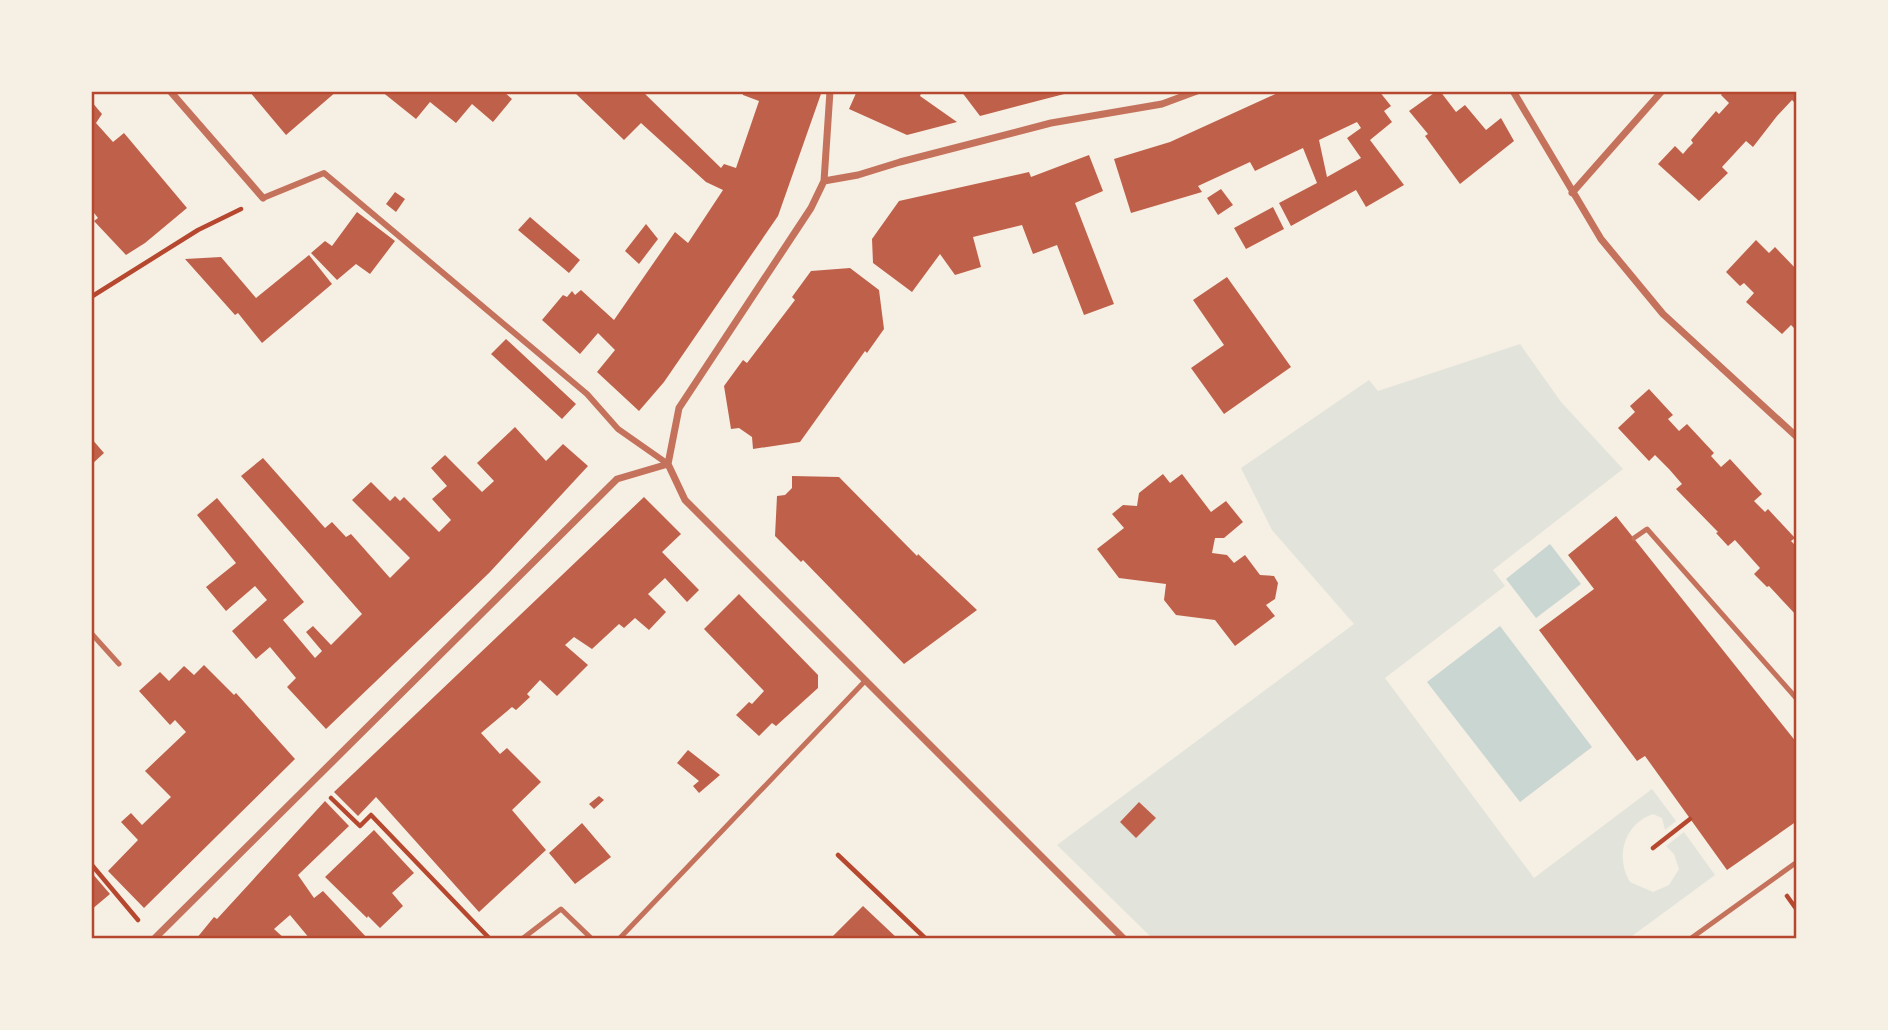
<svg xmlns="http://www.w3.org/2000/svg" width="1888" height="1030" viewBox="0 0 1888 1030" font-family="'PT Sans Narrow',sans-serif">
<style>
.green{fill:#e2e4dc}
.water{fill:#c9d6d2}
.building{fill:#bf614a;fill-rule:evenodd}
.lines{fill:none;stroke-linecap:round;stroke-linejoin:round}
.path{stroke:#b5482f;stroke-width:4.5}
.service{stroke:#c5725c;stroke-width:5}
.pedestrian{stroke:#c5725c;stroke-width:6}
.minor{stroke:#c5725c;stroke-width:7}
.neatline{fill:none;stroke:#b5482f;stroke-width:2.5}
</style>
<rect width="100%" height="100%" fill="#f6efe4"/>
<path class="green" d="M1520,344L1561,402L1623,469L1493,570L1505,586L1385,678L1534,878L1652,789L1676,821L1665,830L1662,818L1653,814C1624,824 1615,857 1630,882L1653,892L1669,885L1679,869L1674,854L1666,846L1684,832L1715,875L1628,939H1153L1057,845L1354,624L1272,530L1241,468L1369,380L1378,391Z"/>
<path class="water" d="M1550,544L1581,584L1536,618L1506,579Z
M1500,626L1592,747L1520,802L1427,682Z"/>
<path class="building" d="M249,91H337L286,135Z
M381,91H503L512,99L493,122L472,104L456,123L430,102L416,119Z
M573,91H642L721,168L724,164L736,168L759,101L743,95L742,91H822L778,216L664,382L639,411L597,372L615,350L598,333L580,354L542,320L563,295L567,297L572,291L575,295L581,290L614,320L675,232L688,243L723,190L706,182L641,123L624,140Z
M857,91H922L920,96L957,122L907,135L849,109Z
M961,91H1072V92L980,116Z
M1282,91H1379L1391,106L1384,111L1392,122L1370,140L1404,185L1366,207L1356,190L1291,226L1279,203L1317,183L1303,148L1255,171L1250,162L1198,186L1202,192L1131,213L1114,159L1170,142ZM1357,122L1361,128L1347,138L1361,158L1327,177L1319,140Z
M1437,91H1440L1456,112L1465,105L1486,130L1501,118L1514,141L1460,184L1425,136L1428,134L1409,111Z
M1724,91H1797V99L1794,102L1792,100L1777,116L1753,147L1746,141L1722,167L1728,173L1699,201L1658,164L1675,146L1683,154L1688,148L1693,143L1691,140L1716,111L1719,114L1729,103L1721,95Z
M91,101L102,114L96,123L113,142L124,133L187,208L145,243L126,255L94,221L98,218L91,209Z
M1089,155L1103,191L1075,203L1114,304L1084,315L1057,245L1033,254L1022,225L973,237L981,267L955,275L940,254L912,292L873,263L872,239L899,201L1029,172L1031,177Z
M1221,189L1233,205L1218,215L1207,198Z
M395,192L405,199L396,212L386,204Z
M1273,207L1284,229L1246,249L1234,228Z
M357,212L395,241L370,274L356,264L337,280L311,253L325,241L332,246Z
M530,217L580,260L569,273L518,230Z
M646,224L658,239L639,264L625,251Z
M1756,240L1769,253L1775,247L1797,270V331L1791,325L1782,334L1746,302L1754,293L1744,283L1740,286L1726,272Z
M309,255L332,284L262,343L238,313L235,315L185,259L221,257L256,298Z
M850,268L879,290L884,329L867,353L865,351L800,442L753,449L752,437L739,428L731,429L724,386L743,360L747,363L795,300L792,297L811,271Z
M1227,277L1291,367L1224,414L1191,368L1224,345L1193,300Z
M506,339L576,404L562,419L491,354Z
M1649,389L1673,415L1668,419L1679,431L1687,424L1714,453L1711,456L1721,467L1730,459L1762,494L1754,501L1765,512L1768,509L1795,538L1791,541L1797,547V616L1769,586L1767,587L1754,574L1760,568L1735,540L1728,546L1716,533L1718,532L1676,489L1682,484L1669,469L1655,455L1649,461L1618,428L1635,412L1630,406Z
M515,427L546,461L563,444L588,466L489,573L326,729L287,687L296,678L270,647L256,659L232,631L267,600L255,586L226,611L206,587L236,563L197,515L217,498L304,602L283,620L315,658L322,651L306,632L313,626L331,645L362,614L241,476L263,458L325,528L332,522L346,537L351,534L390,578L410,558L352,500L371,482L390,501L395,496L400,501L404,497L439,532L451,520L432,499L447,486L431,468L445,455L482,492L494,481L477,463Z
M91,438L104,453L91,465Z
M1163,474L1170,483L1182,474L1211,512L1226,501L1243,522L1224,538H1215L1212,553L1227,555L1234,563L1245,555L1260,575L1274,576L1278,583L1275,599L1266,605L1275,616L1235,646L1215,620L1176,615L1164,600L1166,584L1119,578L1097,549L1124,528L1112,514L1123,505L1137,506L1139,493Z
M792,476L839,477L917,556L918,554L977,610L904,664L803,560L801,562L775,536L777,496L785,495L792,488Z
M644,497L681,534L662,552L699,590L687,602L665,578L648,594L666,612L649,630L635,618L624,628L619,624L592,649L574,637L565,645L588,665L557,696L540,680L527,694L530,697L516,710L512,707L481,733L500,754L507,748L541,782L512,810L546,850L479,912L376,797L358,816L334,792Z
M1616,516L1797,743V821L1727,870L1645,756L1637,761L1539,630L1594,589L1568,555Z
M739,594L818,675V688L776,726L772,723L759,736L736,715L749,702L752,704L764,691L704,629Z
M204,665L234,695L236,693L295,759L144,908L108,871L138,840L121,822L131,813L142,825L171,797L145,771L186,732L175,720L170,725L139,691L160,672L169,681L184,666L194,675Z
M688,750L720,775L699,793L693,786L699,781L677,763Z
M599,796L604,800L594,809L589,804Z
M325,801L349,826L298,875L314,898L323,891L368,939H310L290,915L274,929L285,939H196L214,917L217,919Z
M1139,802L1156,818L1136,838L1120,822Z
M582,823L611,857L575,884L549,853Z
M374,830L414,873L392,893L403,906L380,928L368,916L367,918L325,877Z
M91,872L110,894L91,910Z
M863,906L898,939H830Z"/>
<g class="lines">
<path class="path" d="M91,297L198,230L241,209
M331,798L360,826L371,815L490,939
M1653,848L1690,819
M838,855L926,939
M91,864L138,920
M1787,896L1797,910"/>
<path class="service" d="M1634,538L1647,529L1797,699
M91,633L119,664
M522,939L561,909L592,939
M619,939L866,680
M1690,939L1797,862"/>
<path class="pedestrian" d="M263,198L324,173L587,394L618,429L668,464"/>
<path class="minor" d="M170,91L263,198
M1513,91L1601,239L1663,314L1797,437
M824,181L858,175L900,162L1051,123L1162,104L1197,91
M1572,193L1662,91
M668,464L685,500L1124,939
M668,464L679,408L811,208L824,181L830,91
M154,939L617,479L668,464"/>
</g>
<rect width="1888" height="1030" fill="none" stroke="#f6efe4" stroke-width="186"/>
<rect x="93" y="93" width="1702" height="844" class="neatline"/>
</svg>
